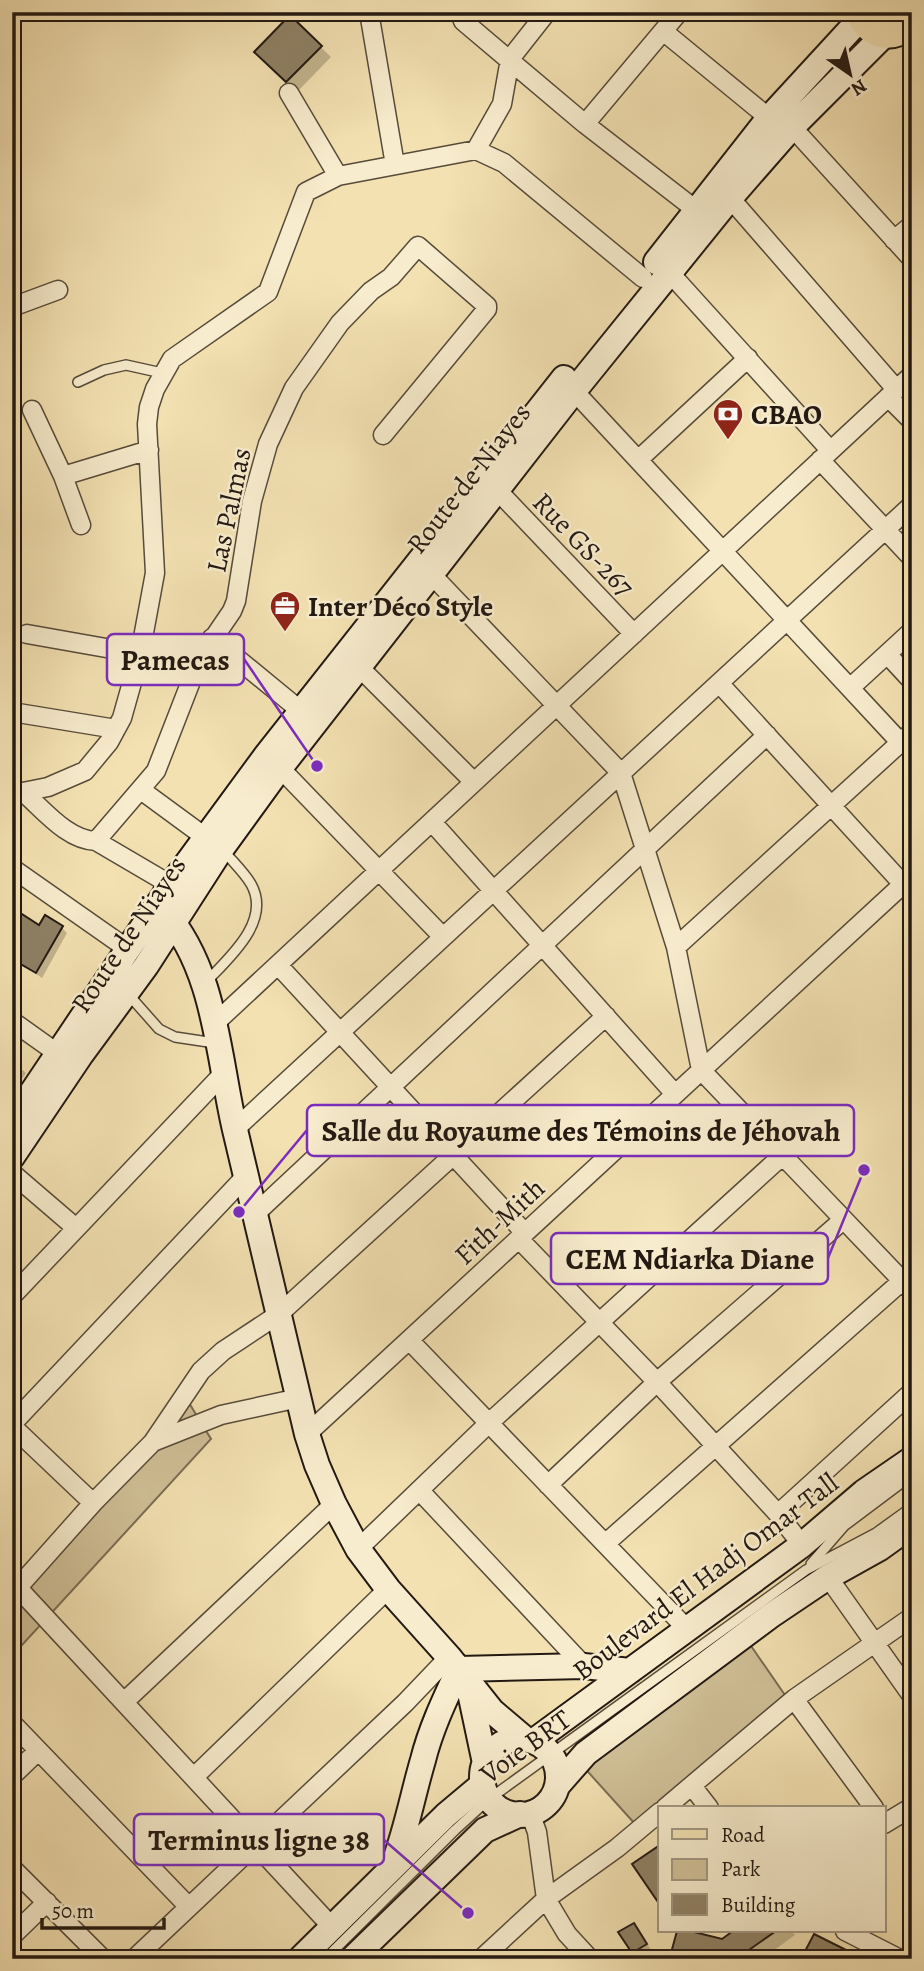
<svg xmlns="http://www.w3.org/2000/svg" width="924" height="1971" viewBox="0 0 924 1971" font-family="Alegreya,serif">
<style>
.green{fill:#d0bf97;stroke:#7a6c54;stroke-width:2}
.shadow{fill:#0003}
.building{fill:#8f8165;stroke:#231912;stroke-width:2}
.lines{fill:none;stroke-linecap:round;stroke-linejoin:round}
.lane-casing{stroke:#574b3a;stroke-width:12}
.street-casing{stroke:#574b3a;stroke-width:21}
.secondary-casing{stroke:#231912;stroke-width:28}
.primary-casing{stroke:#231912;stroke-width:30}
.lane{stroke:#f7eccd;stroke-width:9}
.street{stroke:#f7eccd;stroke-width:18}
.secondary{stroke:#f7eccd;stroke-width:24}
.primary{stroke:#f3e1b2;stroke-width:26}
.labels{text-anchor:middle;stroke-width:5;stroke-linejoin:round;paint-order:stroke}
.poi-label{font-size:28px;font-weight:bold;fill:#231912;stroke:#f7eccd;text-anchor:start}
.street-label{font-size:28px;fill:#231912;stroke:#f7eccd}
.leader{fill:none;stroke:#7b2cbf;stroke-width:2.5}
.callout-dot{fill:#7b2cbf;stroke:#f7eccd;stroke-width:2.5}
.callout{fill:#f7eccd;stroke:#7b2cbf;stroke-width:2.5}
.callout-label{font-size:30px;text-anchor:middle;font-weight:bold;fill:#231912}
</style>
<rect width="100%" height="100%" fill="#f3e1b2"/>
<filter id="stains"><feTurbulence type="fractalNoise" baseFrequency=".00286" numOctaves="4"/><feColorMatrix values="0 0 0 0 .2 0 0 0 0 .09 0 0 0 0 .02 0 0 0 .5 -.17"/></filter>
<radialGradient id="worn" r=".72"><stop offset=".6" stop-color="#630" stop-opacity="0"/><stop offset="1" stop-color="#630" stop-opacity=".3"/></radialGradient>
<path class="green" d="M186,1398L211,1439L12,1656V1590Z
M749,1643L787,1698L636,1825L580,1763Z"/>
<path class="shadow" d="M290,17L331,57L297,92L257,52Z
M61,927L67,933L42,978L13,957L19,946Z
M12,1061L26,1073L13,1092H12Z
M634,1925L652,1951L640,1959L633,1952Z
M679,1931L722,1941L736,1931H792L795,1935L762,1959H680L673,1952Z"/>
<path class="building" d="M290,15L322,46L286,82L254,52Z
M22,914L39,925L45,915L63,926L36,973L12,959L18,945L12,941V930Z
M660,1845V1905L632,1864Z
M634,1923L647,1944L632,1953L618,1932Z
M677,1931H690L722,1939L733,1931H776L736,1959H695L671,1953Z
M814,1934L864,1959H811L803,1955Z"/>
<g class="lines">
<g class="lane-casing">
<path id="lane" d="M78,382L104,370L126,365L162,373
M206,982C229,958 272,921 251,884C244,872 232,861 223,850
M128,994L159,1029L175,1037L215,1043
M811,1564L844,1526L912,1475
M325,1959L455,1830L489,1799L806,1570L876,1533L912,1507"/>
</g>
<g class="street-casing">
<path id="street" d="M369,12L395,165
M460,12L463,21L585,124L696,210
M663,31L769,118
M289,93L338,176
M585,124L679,12
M792,127L912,259
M476,150L502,104L510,59L547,12
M730,198L896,389
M894,240L912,225
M669,272L830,450
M12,307L58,290
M574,391L900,742
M888,397L912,421
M32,410L63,476L81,525
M638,460L748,358
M820,460L912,558
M63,476L149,450
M497,490L634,634
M431,574L621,773L676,947L701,1070L912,1291
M27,634L140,654
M212,638L301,711
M887,654L912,681
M360,668L474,782
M719,683L912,894
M850,688L912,631
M12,712L116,729
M280,768L443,937
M12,790L23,792L48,787L85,771L109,742L122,718L140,654L155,573L147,424L149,407L155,389L172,359L268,292L306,192L338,176L476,150L504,163L643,278
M141,790L205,837
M23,792C44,810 67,840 96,841L156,771L200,658L232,611L236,601L252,501L268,444L294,388L340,323L371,291L391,277L418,246L487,306V309L383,435
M432,822L675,1094
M96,841L171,885
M12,868L129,950
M676,947L912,732
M278,965L525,1233
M12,1021L57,1053
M214,1024L912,375
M234,1130L912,505
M12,1173L76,1228
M255,1214L767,735
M519,1239L657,1382L778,1514L802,1545
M12,1296L223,1074
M409,1340L687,1629
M12,1424L245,1177
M12,1426L93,1503
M307,1434L912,876
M153,1442L221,1415L299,1398
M548,1485L657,1382L843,1220
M420,1491L584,1666
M778,1514L912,1392
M606,1543L910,1274
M358,1549L489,1423L783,1155
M828,1577L912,1696
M18,1588L332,1927
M12,1594L93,1503L153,1442L201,1371L223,1351L279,1314L606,1016
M794,1699L874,1808
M124,1702L334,1504
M12,1723L189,1907
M12,1776L38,1751
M194,1777L388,1589
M692,1786L709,1808
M665,1808L794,1699L912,1617
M530,1813L537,1832L546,1899L567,1934L590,1959
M884,1824L912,1807
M12,1868L103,1959
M845,1931L900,1959
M12,1936L47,1902
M134,1959L405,1703L449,1657
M481,1959L546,1899L617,1848L660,1812"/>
</g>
<g class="secondary-casing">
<path id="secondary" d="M656,262L769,118L861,18
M163,910C217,970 218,1060 236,1134C259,1234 283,1334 307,1434L317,1465L334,1504L358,1549L388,1589L449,1657L492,1711L525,1739
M12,1122L171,885L265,757L564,378
M12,1157L80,1056L146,966L222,848L280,768L574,391L730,198L792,127L884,35
M459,1669L584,1666L630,1671
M468,1683L485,1763
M482 1777a38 38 0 1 1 76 0a38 38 0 1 1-76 0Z
M534,1741L802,1545L864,1492L912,1459
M557,1786L586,1753L770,1616L828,1577L880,1548L912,1525
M395,1860C407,1827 413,1794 423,1760C431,1728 445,1699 459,1669
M300,1959L446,1815L483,1784
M352,1959L485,1830L520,1814"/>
</g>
<g class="primary-casing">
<path id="primary" d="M859,12C867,37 895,43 912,22"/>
</g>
<use href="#lane" class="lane"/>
<use href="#street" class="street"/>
<use href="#secondary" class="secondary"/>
<use href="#primary" class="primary"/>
</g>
<defs>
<g id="bank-pin" transform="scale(1.575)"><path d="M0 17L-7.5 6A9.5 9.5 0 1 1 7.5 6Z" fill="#8f2418" stroke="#f7eccd"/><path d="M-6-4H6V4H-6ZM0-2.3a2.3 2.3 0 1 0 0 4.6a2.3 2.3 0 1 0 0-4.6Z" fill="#fff"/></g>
<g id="office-pin" transform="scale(1.575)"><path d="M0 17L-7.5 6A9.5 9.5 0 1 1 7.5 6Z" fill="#8f2418" stroke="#f7eccd"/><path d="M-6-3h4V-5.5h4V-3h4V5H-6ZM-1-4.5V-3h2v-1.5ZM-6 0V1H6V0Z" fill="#fff"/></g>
</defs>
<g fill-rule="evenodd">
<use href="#bank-pin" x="728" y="414"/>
<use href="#office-pin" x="285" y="606"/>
</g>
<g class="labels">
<g class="poi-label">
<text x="751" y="424">CBAO</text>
<text x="308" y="616">Inter Déco Style</text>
</g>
<g class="street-label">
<text transform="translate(468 478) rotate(-52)" y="10">Route de Niayes</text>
<text transform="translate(228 510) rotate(-78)" y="10">Las Palmas</text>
<text transform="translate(584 544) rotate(46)" y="10">Rue GS-267</text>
<text transform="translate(128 934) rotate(-56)" y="10">Route de Niayes</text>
<text transform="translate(499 1221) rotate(-43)" y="10">Fith-Mith</text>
<text transform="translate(705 1576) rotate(-37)" y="10">Boulevard El Hadj Omar Tall</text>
<text transform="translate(525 1746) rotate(-36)" y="10">Voie BRT</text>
</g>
</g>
<path class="leader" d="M317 766L244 659M239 1212L307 1130M864 1170L828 1258M468 1913L384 1840"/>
<g class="callout-dot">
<circle cx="317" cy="766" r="7"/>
<circle cx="239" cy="1212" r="7"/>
<circle cx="864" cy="1170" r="7"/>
<circle cx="468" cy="1913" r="7"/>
</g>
<g class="callout">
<rect x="107" y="634" width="137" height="51" rx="7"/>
<rect x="307" y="1105" width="547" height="51" rx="7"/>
<rect x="551" y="1233" width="277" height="51" rx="7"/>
<rect x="134" y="1814" width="250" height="51" rx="7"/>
</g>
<g class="callout-label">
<text x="175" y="670">Pamecas</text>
<text x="581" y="1141">Salle du Royaume des Témoins de Jéhovah</text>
<text x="690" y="1269">CEM Ndiarka Diane</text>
<text x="259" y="1850">Terminus ligne 38</text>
</g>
<rect width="924" height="1971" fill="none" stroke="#f3e1b2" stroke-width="42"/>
<rect x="14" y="14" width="896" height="1943" fill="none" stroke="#231912" stroke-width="3.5"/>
<rect x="21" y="21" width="882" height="1929" fill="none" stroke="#231912" stroke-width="2"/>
<rect x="658" y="1806" width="228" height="126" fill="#f7eccd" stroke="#a29882" stroke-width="2"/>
<rect x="672" y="1829" width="35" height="10" fill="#f3e1b2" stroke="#a29882" stroke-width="2"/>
<text x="721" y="1842" font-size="21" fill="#231912">Road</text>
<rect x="672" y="1859" width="35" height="21" fill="#d0bf97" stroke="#a29882" stroke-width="2"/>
<text x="721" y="1876" font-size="21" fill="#231912">Park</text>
<rect x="672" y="1894" width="35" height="21" fill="#8f8165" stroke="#a29882" stroke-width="2"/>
<text x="721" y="1912" font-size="21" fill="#231912">Building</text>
<g transform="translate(850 74) rotate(146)" stroke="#f7eccd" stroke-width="5" paint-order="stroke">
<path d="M0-5L12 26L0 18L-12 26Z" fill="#231912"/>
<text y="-10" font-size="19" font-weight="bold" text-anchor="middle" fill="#231912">N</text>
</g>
<path d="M42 1918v10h122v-10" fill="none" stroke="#231912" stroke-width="3.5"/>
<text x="52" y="1918" font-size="21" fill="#231912" stroke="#f7eccd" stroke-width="5" paint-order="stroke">50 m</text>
<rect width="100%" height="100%" filter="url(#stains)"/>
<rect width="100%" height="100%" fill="url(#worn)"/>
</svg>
